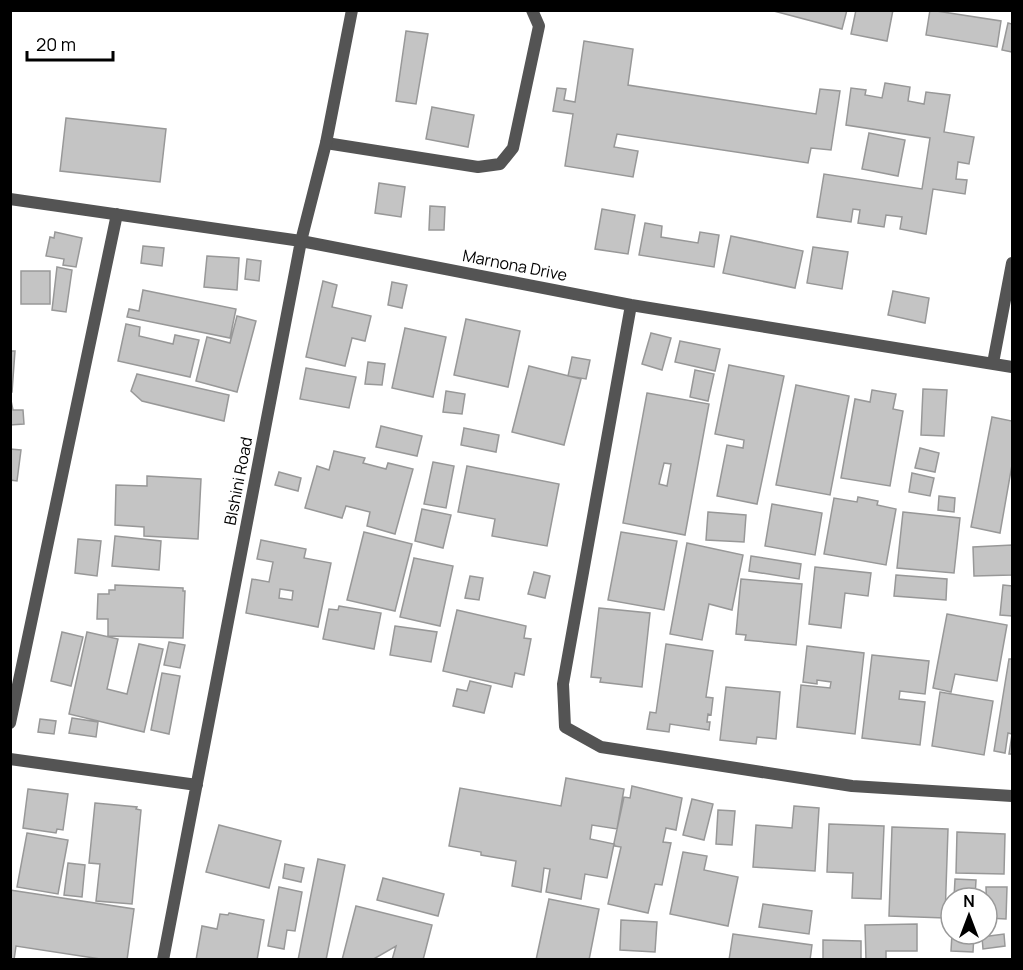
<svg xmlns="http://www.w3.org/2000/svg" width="1023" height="970" viewBox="0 0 1023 970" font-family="Manrope,sans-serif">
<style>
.building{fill:#c4c4c4;stroke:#989898;stroke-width:1.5;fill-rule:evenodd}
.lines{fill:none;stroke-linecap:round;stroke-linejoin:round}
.service{stroke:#545454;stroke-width:12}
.minor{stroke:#545454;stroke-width:12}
.labels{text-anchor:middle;stroke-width:4.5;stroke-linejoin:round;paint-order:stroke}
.street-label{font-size:16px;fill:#000;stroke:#fff}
</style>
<rect width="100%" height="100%" fill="#fff"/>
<path class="building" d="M770,10H847L842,29Z
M856,10H893L887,41L851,34Z
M930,10L1001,21L997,47L926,35Z
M1008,23L1012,24V52L1002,50Z
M406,31L428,34L416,104L396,101Z
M584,41L633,49L628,85L816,114L820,89L840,91L831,150L811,148L808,163L617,134L614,147L638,151L633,177L565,166L573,114L553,111L557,88L566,89L564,100L575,102Z
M885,83L910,87L908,101L924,104L926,92L950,95L944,132L974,137L969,164L958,162L956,179L967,180L965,194L933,189L926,234L900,229L902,217L886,215L884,227L858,223L860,210L853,209L851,222L817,217L824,174L922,189L930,138L846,125L851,88L866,90L865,95L882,98Z
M432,107L474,115L468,147L426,139Z
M66,118L166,129L160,182L60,171Z
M869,133L905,140L898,176L862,169Z
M379,183L405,187L401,217L375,213Z
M430,206L445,207L444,230H429Z
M602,209L635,215L628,254L595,249Z
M645,223L662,226L661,237L698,243L700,232L719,235L714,267L639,255Z
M55,232L82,238L76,267L63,265L64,259L46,256L50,237L54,238Z
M731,236L803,251L795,288L723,273Z
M143,246L164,248L162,266L141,263Z
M813,247L848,252L842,289L807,283Z
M207,256L239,258L237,290L204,287Z
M247,259L261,261L259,281L245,279Z
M57,267L72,270L66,312L52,310Z
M21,271H50V304H21Z
M323,281L337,285L332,307L371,316L365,341L352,338L345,366L306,357Z
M392,282L407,285L402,308L388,305Z
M143,290L236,309L230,338L127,317L129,309L139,311Z
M893,291L929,298L925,323L888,315Z
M237,316L256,321L237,392L196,381L207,337L230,343Z
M466,319L520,331L508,387L454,375Z
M126,324L140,327L139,336L173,344L175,335L199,340L190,377L118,361Z
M405,328L446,337L433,397L392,388Z
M651,333L671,338L662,370L642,364Z
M680,341L720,349L715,371L675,362Z
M10,351H15L12,392H10Z
M572,357L590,360L586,379L568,376Z
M368,362L385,364L382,385L365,384Z
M729,365L784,376L757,504L717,496L727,445L743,448L744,440L715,434Z
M529,366L581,379L564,445L512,432Z
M306,368L356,377L349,408L300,399Z
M695,370L714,374L708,401L690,397Z
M137,374L229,395L224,421L142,401L131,391Z
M796,385L849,396L830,495L776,485Z
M923,389L947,390L944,436L921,435Z
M872,390L896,394L893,409L903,411L890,486L841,478L855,399L870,402Z
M446,391L465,394L462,414L443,412Z
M647,393L709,404L685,535L623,523ZM664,463L671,464L667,486L659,484Z
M10,396L13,410H23L24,424L10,425Z
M992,417L1012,421V465L1000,533L971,527Z
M381,426L422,436L417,456L376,447Z
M464,428L499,435L496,452L461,445Z
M920,448L939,453L935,472L915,468Z
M10,449L21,450L17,481L10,480Z
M334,451L365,458L363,463L386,469L388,463L413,469L395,534L367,526L370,512L346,506L342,518L305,508L317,466L329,470Z
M433,462L454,466L446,508L424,504Z
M467,466L559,484L547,546L492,536L495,519L458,512Z
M279,472L301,478L298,491L275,485Z
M912,473L934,478L930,496L909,492Z
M147,476L201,479L198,539L144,536V527L115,525L116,485L147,486Z
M939,496L955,498L954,512L938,510Z
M858,497L878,501L877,505L896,509L886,565L824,554L834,498L857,502Z
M772,504L822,513L815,555L765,546Z
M422,509L451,515L443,548L415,541Z
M708,512L746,515L744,542L706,540Z
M903,512L960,518L954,573L897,568Z
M364,532L412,544L395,611L347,600Z
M621,532L677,541L664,610L608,600Z
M115,536L161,541L159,570L112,566Z
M78,539L101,541L97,576L75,573Z
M261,540L306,549L304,558L331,563L318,627L246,613L252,579L269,582L273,562L257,559ZM280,589L293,591L292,600L279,598Z
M687,543L743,555L732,610L709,604L702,640L670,634Z
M1012,545V575L974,576L973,547Z
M751,556L801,564L799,579L749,571Z
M414,558L453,566L440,626L400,617Z
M815,567L871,573L868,596L845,593L841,628L809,624Z
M534,572L550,576L545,598L528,594Z
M896,575L947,579L946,600L894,596Z
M470,576L483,578L479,600L465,598Z
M741,579L802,584L796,645L745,640L746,635L736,634Z
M115,585L183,588V591H185L183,638L108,636V619H97L98,594H109V590H115Z
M1003,585L1012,586V616L1000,615Z
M339,606L381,613L374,649L323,639L329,609L338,610Z
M599,608L650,613L642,687L600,682L601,678L591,677Z
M457,610L526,626L524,638L531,639L524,675L515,673L512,687L443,671Z
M947,614L1007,625L997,681L955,674L951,692L933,688Z
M395,626L437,632L431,662L390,655Z
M62,632L83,637L71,686L51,681Z
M87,632L118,639L107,689L127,694L139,644L163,649L144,732L69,714Z
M169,642L185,645L180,668L164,665Z
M666,644L713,651L706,697L713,698L711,715L708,714L707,722H710L709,730L670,724L669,732L647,729L650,712L656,713Z
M807,646L864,653L855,734L797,727L801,685L830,688L831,682L817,680V684L803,682Z
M872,655L929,661L925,694L900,691L899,699L925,702L920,745L862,738Z
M1009,659H1012V754H1009L1012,734L1008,733L1005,753L994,751Z
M162,673L180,676L169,734L151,730Z
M470,681L491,686L484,713L453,706L457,689L467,691Z
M726,687L780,692L776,739L757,737L756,744L720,740Z
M940,692L993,701L984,755L932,746Z
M72,718L98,722L96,737L69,733Z
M40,719L56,721L54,734L38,732Z
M566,778L624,789L617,829L592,825L590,839L614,844L607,878L585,874L581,899L546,892L550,869L544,868L541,892L512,886L516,861L481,855V852L449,846L460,788L561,806Z
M632,786L682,798L676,830L666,828L663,842L671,843L662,885L655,884L648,913L608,904L621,847L615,846L614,843L624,797L630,798Z
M28,789L68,794L63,830L57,829L56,833L23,828Z
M692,799L713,804L704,840L683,835Z
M95,803L137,807L136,809L141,810L132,904L96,901L100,864L89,863Z
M794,806L819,808L815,871L753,867L756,825L792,828Z
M718,810L735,811L732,845L716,844Z
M829,824L884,826L881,899L852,898L853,873L827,872Z
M219,825L281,841L269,888L206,872Z
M892,827L948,829L945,918L889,916Z
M957,832L1005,834L1004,874L956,873Z
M27,833L68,840L58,894L17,887Z
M683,852L707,856L704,870L738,877L728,926L670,914Z
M318,859L345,865L326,960H298Z
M68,863L85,865L82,897L64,895Z
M285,864L304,868L301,882L283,878Z
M383,878L444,894L438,916L377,900Z
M955,879L976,880L975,898H954Z
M279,887L302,892L295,931L287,930L284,949L268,946Z
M986,887H1007L1006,919L987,918Z
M10,890L134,909L127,960H107L16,946L14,960H10Z
M549,899L599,909L589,960H536Z
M763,904L812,911L809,934L759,927Z
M356,906L432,925L423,960H392L396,946L372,960H342Z
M229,913L264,920L257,960H196L202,926L217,929L220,914L228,915Z
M621,920L657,922L655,952L620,950Z
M917,924V951H886V960H866L865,925Z
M733,934L812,945L810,960H729Z
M952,934H974L973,952L951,951Z
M1004,934L1005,946L983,949L982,937Z
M823,940L861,941V960H823Z"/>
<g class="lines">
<path class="service" d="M326,143L478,167L500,164L513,148L539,26L532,10"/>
<path class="minor" d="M10,199L301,241L631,305L1012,367
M631,305L563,684L565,727L601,747L852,786L1012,796
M993,363L1012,263
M10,723L117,214
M10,759L197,785
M163,960L301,241L326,143L352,10"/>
</g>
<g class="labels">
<g class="street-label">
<text transform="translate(515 265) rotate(11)" y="6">Marnona Drive</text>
<text transform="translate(238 481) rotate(-79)" y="6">BIshini Road</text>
</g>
</g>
<rect width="1023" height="970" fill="none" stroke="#000000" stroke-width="24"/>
<g transform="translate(969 916)"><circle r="28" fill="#ffffff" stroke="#999999" stroke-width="1.5"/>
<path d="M0-4.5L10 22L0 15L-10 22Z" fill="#000000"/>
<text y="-9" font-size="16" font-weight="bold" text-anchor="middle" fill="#000000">N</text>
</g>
<path d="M27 51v9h86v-9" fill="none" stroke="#000000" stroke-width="3"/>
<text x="36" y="51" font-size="18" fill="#000000" stroke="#ffffff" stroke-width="4.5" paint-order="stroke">20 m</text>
</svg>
